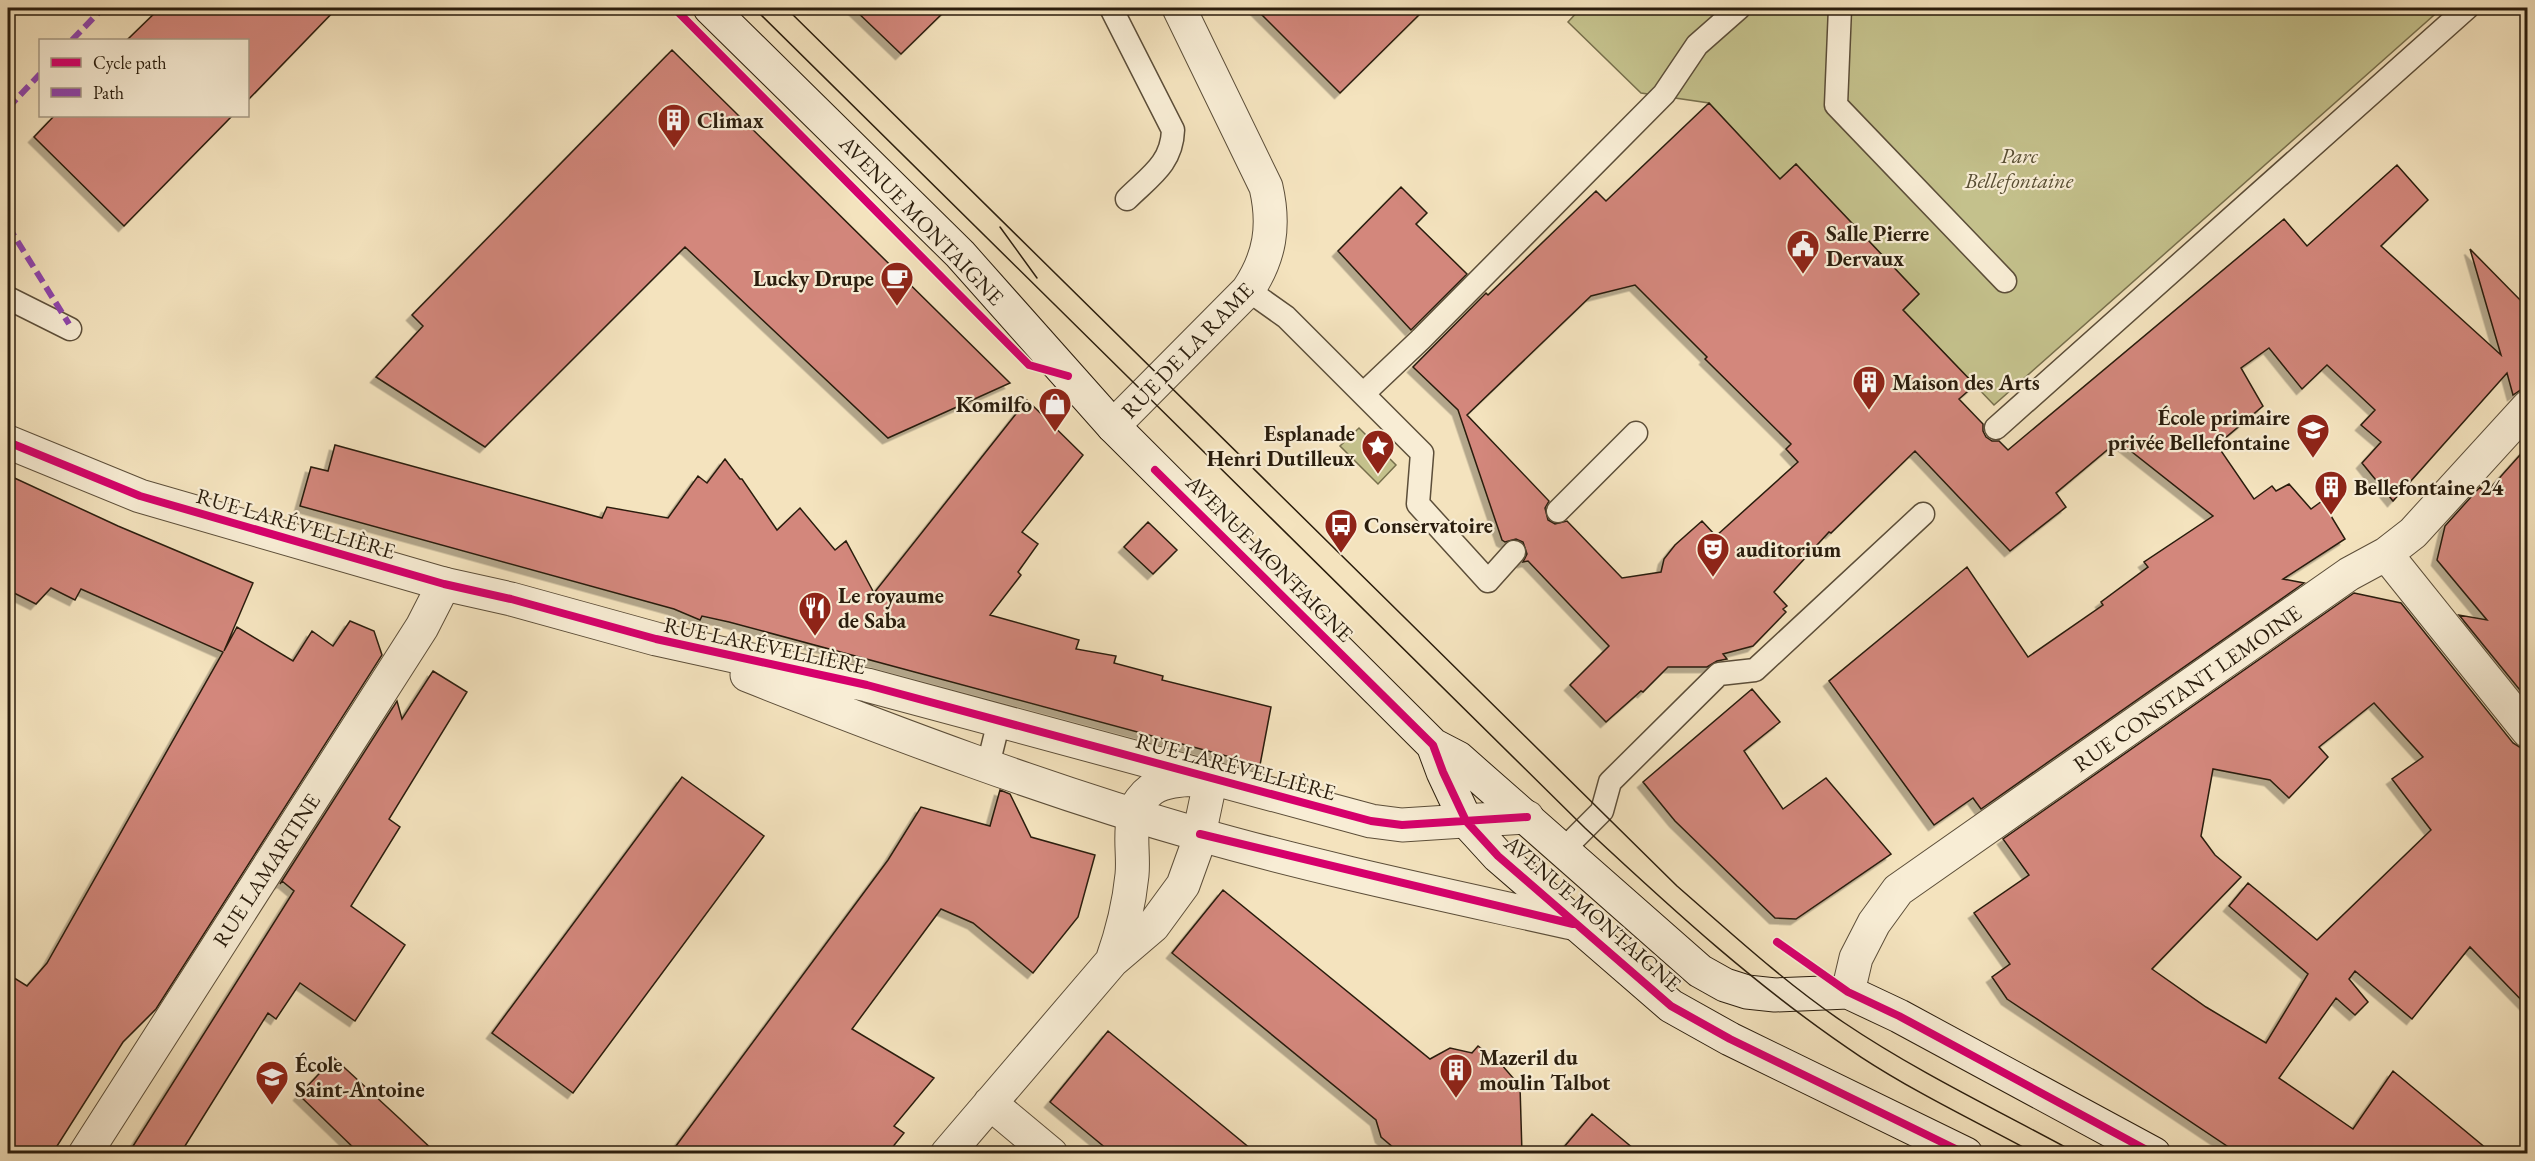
<svg xmlns="http://www.w3.org/2000/svg" width="2535" height="1161" viewBox="0 0 2535 1161" font-family="'EB Garamond',serif">
<style>
.green{fill:#c4c18c;stroke:#776f4c;stroke-width:1.5}
.building{fill:#d3877c;stroke:#2a1d0d;stroke-width:1.5;fill-rule:evenodd;filter:url(#shadow)}
.lines{fill:none;stroke-linecap:round;stroke-linejoin:round}
.service-casing{stroke:#5c4e39;stroke-width:25}
.minor-casing{stroke:#5c4e39;stroke-width:35}
.tertiary-casing{stroke:#5c4e39;stroke-width:35}
.secondary-casing{stroke:#2a1d0d;stroke-width:35}
.service{stroke:#f8edd5;stroke-width:22}
.minor{stroke:#f8edd5;stroke-width:33}
.tertiary{stroke:#f8edd5;stroke-width:33}
.secondary{stroke:#f8edd5;stroke-width:33}
.tram{stroke:#2a1d0d;stroke-width:1.5}
.quiet{stroke:#8e44ad;stroke-width:6;stroke-dasharray:12 6;stroke-linecap:butt}
.cycleway-casing{stroke:#f8edd5;stroke-width:11}
.cycleway{stroke:#d6006c;stroke-width:8}
.labels{text-anchor:middle;stroke-width:4.5;stroke-linejoin:round;paint-order:stroke}
.poi-label{font-size:22px;font-weight:bold;fill:#2a1d0d;stroke:#f8edd5;text-anchor:start}
.park-label{font-size:22px;font-style:italic;fill:#584e33;stroke:#f8edd5}
.street-label{font-size:22px;fill:#2a1d0d;stroke:#f8edd5}
</style>
<defs>
<filter id="shadow"><feDropShadow dx="-5.5" dy="5.5" stdDeviation="0" flood-color="#0004"/></filter>
</defs>
<rect width="100%" height="100%" fill="#f4e3be"/>
<filter id="stains"><feTurbulence type="fractalNoise" baseFrequency=".00333" numOctaves="4"/><feColorMatrix values="0 0 0 0 .2 0 0 0 0 .09 0 0 0 0 .02 0 0 0 .5 -.17"/></filter>
<radialGradient id="worn" r=".72"><stop offset=".6" stop-color="#630" stop-opacity="0"/><stop offset="1" stop-color="#630" stop-opacity=".3"/></radialGradient>
<path class="green" d="M1581,8H2442L1994,405L1903,310L1919,294L1796,164L1780,179L1709,103L1641,93L1568,22Z
M1359,428L1396,465L1378,484L1340,446Z"/>
<path class="building" d="M160,8H337L248,100V40H127Z
M853,8H948L901,54Z
M1255,8H1426L1340,93Z
M672,50L1010,383L888,438L685,247L485,447L376,377L423,326L412,315Z
M1709,103L1780,179L1796,164L1919,294L1903,310L1975,385L1959,399L1983,424V431L1986,437L1992,441H1999L2008,450L2284,219L2307,246L2397,165L2428,200L2381,246L2501,355L2470,249L2528,308V389H2522L2513,395L2507,373L2393,501L2362,463L2381,442L2361,425L2375,410L2327,365L2302,389L2269,348L2241,368L2263,406L2217,445L2254,499L2272,486L2276,491L2289,484L2311,509L2322,501L2345,539L2283,579L2304,583L1981,809L1973,798L1934,825L1829,681L1967,567L2028,657L2103,605L2101,602L2148,567L2144,562L2213,516L2118,441L2056,493L2066,507L2010,551L1915,451L1831,533L1829,532L1774,592L1787,606L1783,609L1786,612L1753,646L1723,654L1727,659L1717,661L1707,667H1668L1643,692L1641,691L1606,722L1570,685L1609,646L1528,561L1523,562L1527,554L1523,542L1516,539L1505,542L1502,540L1458,410L1413,367L1486,293L1488,295L1596,191L1606,201ZM1635,285L1707,357L1705,359L1791,444L1786,449L1798,462L1716,536L1702,521L1675,545L1664,559L1661,572L1622,578L1567,521L1555,524L1548,520L1545,508L1549,501L1467,415L1591,296Z
M54,116H232L124,226L34,137Z
M1401,187L1427,213L1416,224L1467,274L1411,330L1338,251Z
M1027,400L1083,455L1022,532L1038,544L1018,572L1021,575L990,615L1079,640L1076,649L1116,656L1114,663L1163,676L1162,680L1271,707L1260,765L729,622L702,616L700,620L674,609L300,506L311,467L328,471L335,445L602,518L607,507L668,518L698,476L707,483L725,459L740,479H742L777,530L800,508L835,550L846,541L874,593Z
M2528,446V700L2459,615L2487,620L2437,560L2445,526L2480,487L2486,493Z
M8,475L118,526L253,583L224,651L237,627L293,661L312,631L333,646L350,621L374,631L382,655L156,1009L123,1042L52,1154H8V1035L13,1024L8,1021V974L27,986L47,963L223,652L81,589L75,600L51,588L36,604L8,590Z
M1148,522L1177,550L1153,574L1124,547Z
M2354,593L2401,603L2513,743L2521,748L2528,749V1007L2470,947L2412,1019L2355,971L2349,979L2368,1002L2355,1015L2336,998L2279,1078L2353,1129L2393,1071L2493,1154H2239L2007,999L1992,977L2010,964L1974,913L2029,875L2003,839ZM2374,703L2423,757L2392,779L2431,830L2317,940L2248,883L2229,906L2308,974L2266,1043L2206,1007L2152,969L2241,877L2215,855L2201,836L2213,769L2270,780L2289,798L2328,757L2319,747Z
M433,671L467,692L389,819L400,827L351,906L405,945L355,1021L300,983L276,1019L268,1013L180,1154H128L294,891L282,881L280,884L397,701L402,719Z
M1752,689L1780,722L1744,751L1783,809L1826,778L1891,854L1796,919L1775,918L1675,821L1643,782Z
M682,777L764,836L573,1093L492,1033Z
M1000,790L1010,794L1031,837L1095,855L1078,917L1033,973L973,923L941,909L852,1029L934,1078L894,1126L904,1133L887,1154H670L888,860L921,807L990,826Z
M1223,890L1430,1059L1450,1048L1472,1053L1478,1046L1501,1064L1520,1086L1522,1154H1401L1381,1137L1376,1120L1172,953Z
M1108,1031L1257,1154H1113L1050,1102Z
M334,1058L400,1119L437,1154H360L299,1095Z
M1592,1114L1640,1154H1558Z"/>
<g class="lines">
<g class="service-casing">
<path id="service" d="M1111,8L1173,130C1172,164 1149,177 1127,199
M1840,8L1836,105L2005,281
M1248,290L1286,317L1363,394L1421,339L1664,94L1697,45L1739,8
M8,298L70,329
M1363,394L1422,453L1418,504L1488,581L1514,552
M1996,428L2467,8
M1558,511L1636,433
M988,765L999,721
M1563,850L1602,811L1610,782L1719,674L1755,670L1923,514"/>
</g>
<g class="minor-casing">
<path id="minor" d="M1113,426L1248,290C1270,257 1275,226 1266,187L1179,8
M2386,554L2413,533L2528,407
M1848,992L1856,958L1874,923L1898,890L2349,574L2386,554L2528,731
M990,1103L1051,1154
M85,1154L422,627L444,584
M947,1154L1112,961L1153,926L1183,885L1196,849L1211,778C1193,780 1167,778 1152,789C1144,795 1136,805 1134,815C1129,835 1134,855 1132,875C1129,905 1122,933 1112,961"/>
</g>
<g class="tertiary-casing">
<path id="tertiary" d="M8,442L140,496L444,584L511,599L656,639L867,685L1371,821L1402,825L1527,817
M747,675C896,734 1047,791 1201,835C1324,870 1451,896 1576,924"/>
</g>
<g class="secondary-casing">
<path id="secondary" d="M710,8L960,254L1113,426L1433,745L1458,758L1700,971L1725,985L1747,992L1775,995L1848,992L1899,1016L2154,1154
M1433,745L1443,772L1466,821L1498,856L1671,1006L1730,1039L1966,1154"/>
</g>
<use href="#service" class="service"/>
<use href="#minor" class="minor"/>
<use href="#tertiary" class="tertiary"/>
<use href="#secondary" class="secondary"/>
<path class="tram" d="M754,8L1585,828C1673,910 1760,990 1861,1057C1916,1093 1977,1122 2036,1154
M786,8L1677,886C1731,933 1784,982 1843,1022C1917,1072 1999,1111 2078,1154
M1000,227L1037,278"/>
<path class="quiet" d="M72,40L103,8
M8,108L40,74
M8,226L69,324"/>
<g class="cycleway-casing">
<path id="cycleway" d="M674,8L1029,365L1068,376
M8,442L140,496L444,584L511,599L656,639L867,685L1371,821L1402,825L1527,817
M1155,470L1433,745L1443,772L1466,821L1498,856L1671,1006L1730,1039L1966,1154
M1200,834L1573,924
M1777,942L1848,992L1899,1016L2154,1154"/>
</g>
<use href="#cycleway" class="cycleway"/>
</g>
<defs>
<g id="building-pin" transform="scale(1.725)"><path d="M0 17L-7.5 6A9.5 9.5 0 1 1 7.5 6Z" fill="#8f2418" stroke="#f8edd5"/><path d="M-4-6H4V6H1V3H-1V6H-4ZM-2.5-4.3h1.7v1.8h-1.7ZM.8-4.3h1.7v1.8H.8ZM-2.5-1h1.7V.8h-1.7ZM.8-1h1.7V.8H.8Z" fill="#fff"/></g>
<g id="civic-pin" transform="scale(1.725)"><path d="M0 17L-7.5 6A9.5 9.5 0 1 1 7.5 6Z" fill="#8f2418" stroke="#f8edd5"/><path d="M-.6-6.5H3V-4.5H.6V-3L4-1V1h2V6H-6V1h2V-1L-.6-3ZM-1.2 2.5V6h2.4V2.5Z" fill="#fff"/></g>
<g id="cafe-pin" transform="scale(1.725)"><path d="M0 17L-7.5 6A9.5 9.5 0 1 1 7.5 6Z" fill="#8f2418" stroke="#f8edd5"/><path d="M-5.5-4.5H6V0H3Q3 3.5 0 3.5H-2.5Q-5.5 3.5-5.5 0ZM3-3.2v2h1.7v-2ZM-6 4.5H4V6H-6Z" fill="#fff"/></g>
<g id="shop-pin" transform="scale(1.725)"><path d="M0 17L-7.5 6A9.5 9.5 0 1 1 7.5 6Z" fill="#8f2418" stroke="#f8edd5"/><path d="M-5-2.5h2.3a2.7 3.5 0 0 1 5.4 0H5L5.5 6h-11ZM-1.5-2.5h3a1.5 2.3 0 0 0-3 0Z" fill="#fff"/></g>
<g id="school-pin" transform="scale(1.725)"><path d="M0 17L-7.5 6A9.5 9.5 0 1 1 7.5 6Z" fill="#8f2418" stroke="#f8edd5"/><path d="M0-5L7-2L0 1L-7-2ZM-4 1L0 2.5L4 1V4Q0 6-4 4Z" fill="#fff"/></g>
<g id="sight-pin" transform="scale(1.725)"><path d="M0 17L-7.5 6A9.5 9.5 0 1 1 7.5 6Z" fill="#8f2418" stroke="#f8edd5"/><path d="M0-6L1.8-2.2L6-1.7L2.9 1.2L3.7 5.4L0 3.3L-3.7 5.4L-2.9 1.2L-6-1.7L-1.8-2.2Z" fill="#fff"/></g>
<g id="bus-pin" transform="scale(1.725)"><path d="M0 17L-7.5 6A9.5 9.5 0 1 1 7.5 6Z" fill="#8f2418" stroke="#f8edd5"/><path d="M-5-6H5V4H4V6H2V4H-2V6H-4V4H-5ZM-3.5-4V0h7V-4ZM-3.5 1.2v1.5H-2V1.2ZM2 1.2v1.5H3.5V1.2Z" fill="#fff"/></g>
<g id="theatre-pin" transform="scale(1.725)"><path d="M0 17L-7.5 6A9.5 9.5 0 1 1 7.5 6Z" fill="#8f2418" stroke="#f8edd5"/><path d="M-5-5.5Q0-4 5-5.5V0Q5 5 0 6Q-5 5-5 0ZM-3.3-2.5H-1v1.5H-3.3ZM1-2.5H3.3v1.5H1ZM-2.8 1Q0 5.5 2.8 1Z" fill="#fff"/></g>
<g id="restaurant-pin" transform="scale(1.725)"><path d="M0 17L-7.5 6A9.5 9.5 0 1 1 7.5 6Z" fill="#8f2418" stroke="#f8edd5"/><path d="M-5-6h1v4h1v-4h1v4h1v-4h1v5L-1.5 .5V6h-2V.5L-5-1ZM5-6V6H3V1.5H1.5Q1.5-4 5-6Z" fill="#fff"/></g>
</defs>
<g fill-rule="evenodd">
<use href="#building-pin" x="674" y="120"/>
<use href="#civic-pin" x="1803" y="246"/>
<use href="#cafe-pin" x="897" y="278"/>
<use href="#building-pin" x="1869" y="382"/>
<use href="#shop-pin" x="1055" y="404"/>
<use href="#school-pin" x="2313" y="430"/>
<use href="#sight-pin" x="1378" y="446"/>
<use href="#building-pin" x="2331" y="487"/>
<use href="#bus-pin" x="1341" y="525"/>
<use href="#theatre-pin" x="1713" y="549"/>
<use href="#restaurant-pin" x="815" y="608"/>
<use href="#building-pin" x="1456" y="1070"/>
<use href="#school-pin" x="272" y="1077"/>
</g>
<g class="labels">
<g class="poi-label">
<text x="697" y="128">Climax</text>
<text x="1826" y="241">Salle Pierre<tspan x="1826" dy="25">Dervaux</tspan></text>
<text x="874" y="286" text-anchor="end">Lucky Drupe</text>
<text x="1892" y="390">Maison des Arts</text>
<text x="1032" y="412" text-anchor="end">Komilfo</text>
<text x="2290" y="425" text-anchor="end">École primaire<tspan x="2290" dy="25">privée Bellefontaine</tspan></text>
<text x="1355" y="441" text-anchor="end">Esplanade<tspan x="1355" dy="25">Henri Dutilleux</tspan></text>
<text x="2354" y="495">Bellefontaine 24</text>
<text x="1364" y="533">Conservatoire</text>
<text x="1736" y="557">auditorium</text>
<text x="838" y="603">Le royaume<tspan x="838" dy="25">de Saba</tspan></text>
<text x="1479" y="1065">Mazeril du<tspan x="1479" dy="25">moulin Talbot</tspan></text>
<text x="295" y="1072">École<tspan x="295" dy="25">Saint-Antoine</tspan></text>
</g>
<g class="park-label">
<text x="2019" y="163">Parc<tspan x="2019" dy="25">Bellefontaine</tspan></text>
</g>
<g class="street-label">
<text transform="translate(922 220) rotate(46)" y="8">AVENUE MONTAIGNE</text>
<text transform="translate(1187 350) rotate(-46)" y="8">RUE DE LA RAME</text>
<text transform="translate(296 523) rotate(16)" y="8">RUE LARÉVELLIÈRE</text>
<text transform="translate(1270 558) rotate(45)" y="8">AVENUE MONTAIGNE</text>
<text transform="translate(765 645) rotate(12)" y="8">RUE LARÉVELLIÈRE</text>
<text transform="translate(2187 688) rotate(-35)" y="8">RUE CONSTANT LEMOINE</text>
<text transform="translate(1236 766) rotate(15)" y="8">RUE LARÉVELLIÈRE</text>
<text transform="translate(266 870) rotate(-57)" y="8">RUE LAMARTINE</text>
<text transform="translate(1593 913) rotate(41)" y="8">AVENUE MONTAIGNE</text>
</g>
</g>
<rect width="2535" height="1161" fill="none" stroke="#f4e3be" stroke-width="30"/>
<rect x="9" y="9" width="2517" height="1143" fill="none" stroke="#2a1d0d" stroke-width="3"/>
<rect x="15" y="15" width="2505" height="1131" fill="none" stroke="#2a1d0d" stroke-width="1.5"/>
<rect x="39" y="39" width="210" height="78" fill="#f8edd5" stroke="#a69a85" stroke-width="1.5"/>
<rect x="51" y="58" width="30" height="9" fill="#d6006c" stroke="#a69a85" stroke-width="1.5"/>
<text x="93" y="69" font-size="18" fill="#2a1d0d">Cycle path</text>
<rect x="51" y="88" width="30" height="9" fill="#8e44ad" stroke="#a69a85" stroke-width="1.5"/>
<text x="93" y="99" font-size="18" fill="#2a1d0d">Path</text>
<rect width="100%" height="100%" filter="url(#stains)"/>
<rect width="100%" height="100%" fill="url(#worn)"/>
</svg>
